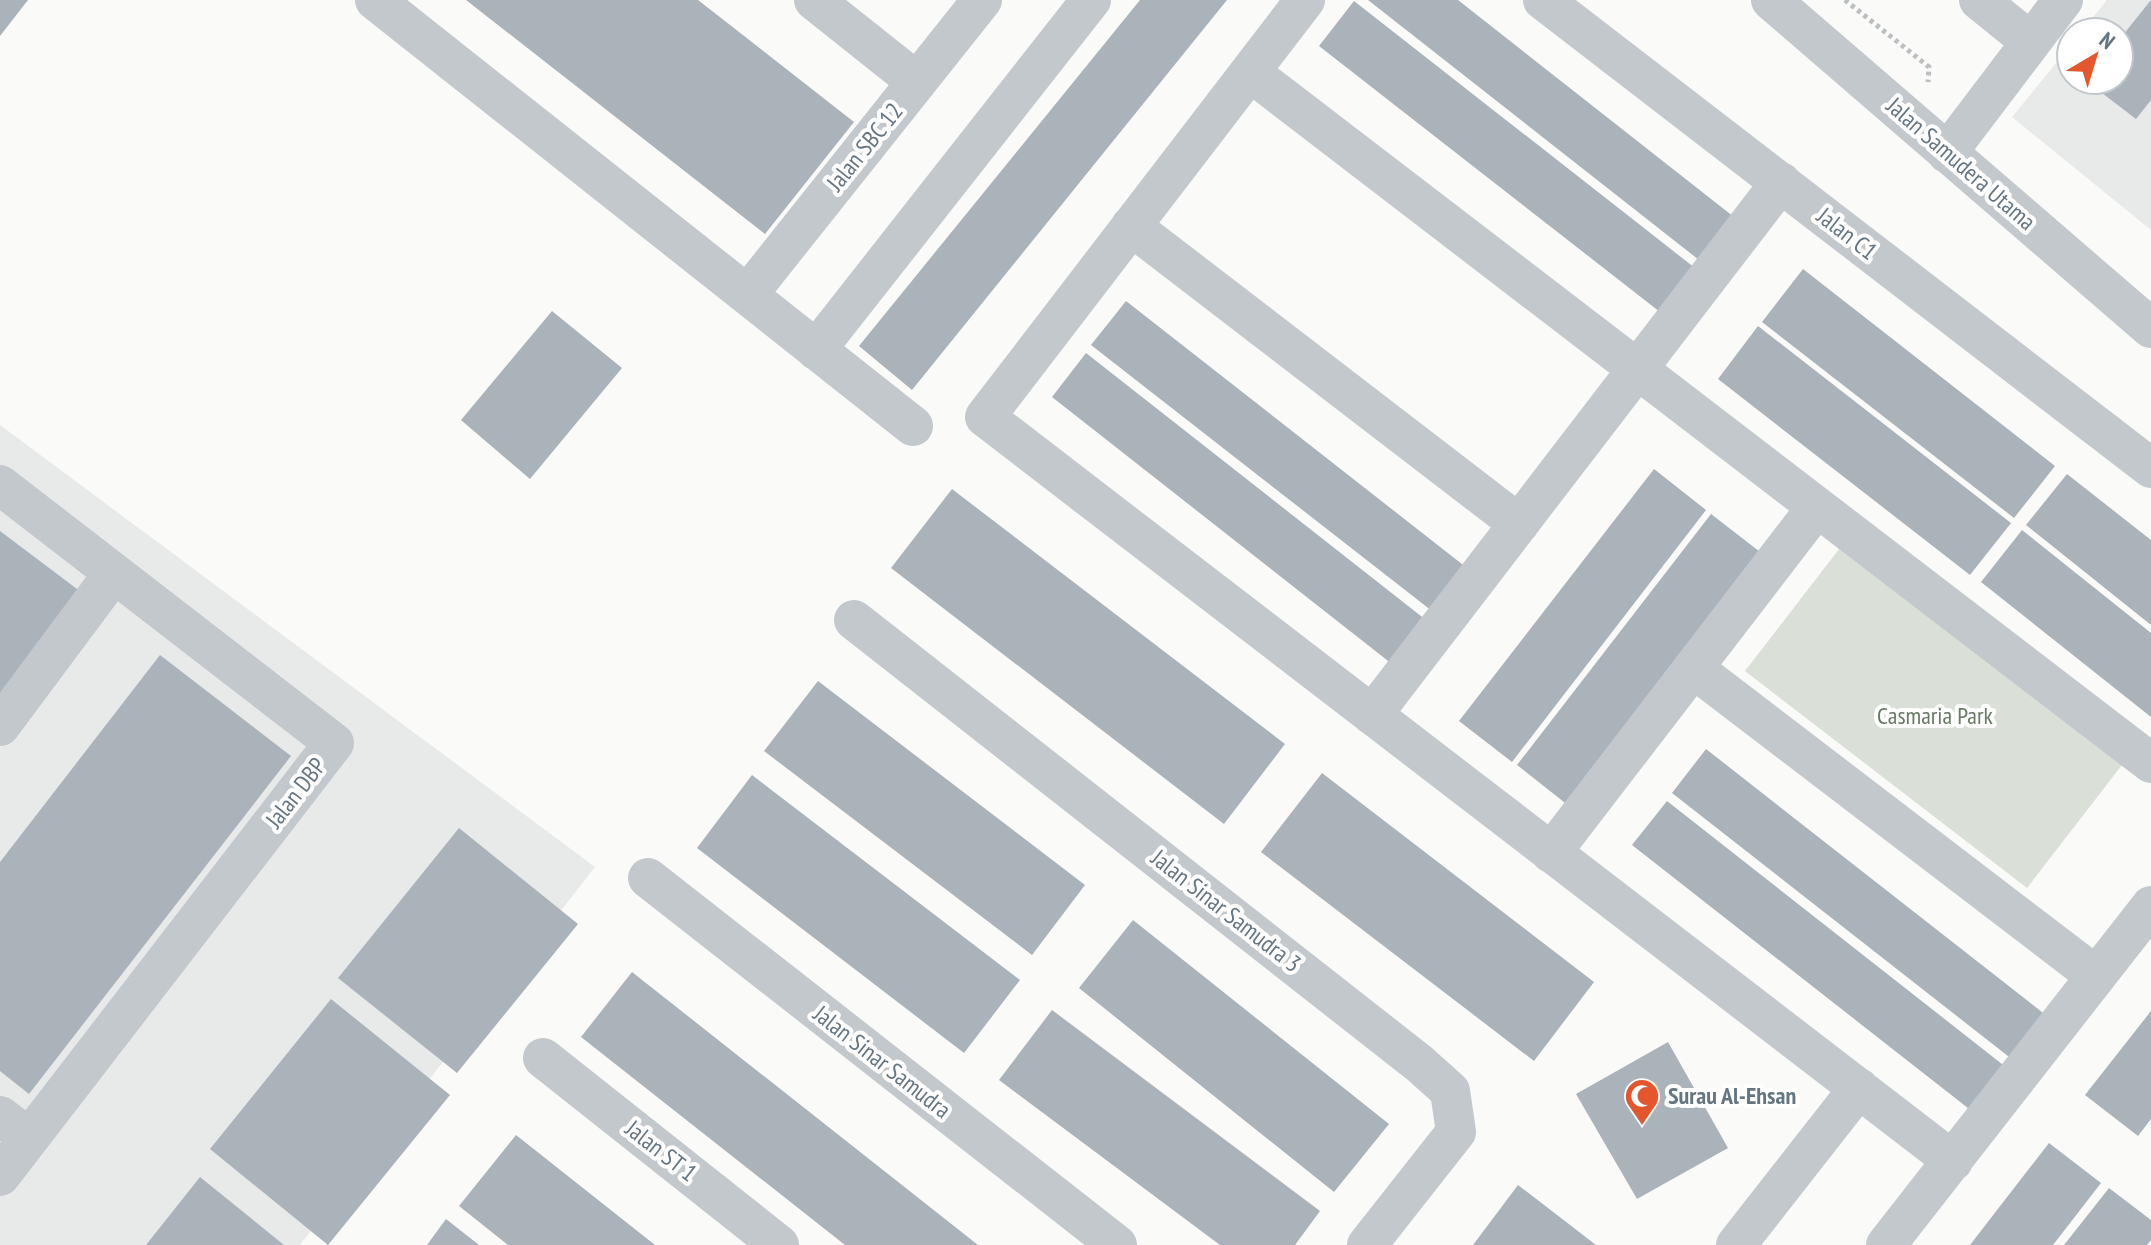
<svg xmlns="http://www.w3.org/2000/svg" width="2151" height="1245" viewBox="0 0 2151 1245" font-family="'PT Sans Narrow',sans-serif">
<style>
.built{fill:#e8e9e9}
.green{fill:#dadfd7}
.building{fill:#aab3b9}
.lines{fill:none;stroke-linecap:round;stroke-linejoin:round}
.path{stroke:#bbbfc2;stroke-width:5;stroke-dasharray:4 4;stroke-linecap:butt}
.minor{stroke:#c3c8cc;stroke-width:40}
.labels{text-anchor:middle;stroke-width:8;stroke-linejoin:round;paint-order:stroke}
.street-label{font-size:24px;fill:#657683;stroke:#fff}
.park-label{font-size:24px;fill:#687a64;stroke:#fff}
.poi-label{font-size:24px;font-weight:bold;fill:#657683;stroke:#fff;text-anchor:start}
</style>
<rect width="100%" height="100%" fill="#fafaf8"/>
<path class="built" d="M2107,0H2151V230L2012,117L2071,45V80H2119V32H2081Z
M0,425L595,867L300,1245H0Z"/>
<path class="green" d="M1843,544L2125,761L2027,888L1745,671Z"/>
<path class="building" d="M0,0H28L0,36Z
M466,0H698L854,122L765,234Z
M1140,0H1227L912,390L859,346Z
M1368,0H1458L1734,217L1699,260Z
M2151,0V100L2136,119L2085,80H2119V40Z
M1354,1L1695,268L1660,312L1319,46Z
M1803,269L2055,466L2014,518L1762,322Z
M1126,301L1467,568L1432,611L1091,345Z
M552,311L622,368L530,479L461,420Z
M1758,326L2011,523L1970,575L1718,379Z
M1086,353L1426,620L1392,664L1052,397Z
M1654,469L1706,510L1512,762L1459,721Z
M2067,474L2151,540V625L2026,525Z
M952,489L1285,744L1224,824L891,568Z
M1711,514L1764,555L1569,806L1517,765Z
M2022,530L2151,633V717L1981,582Z
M0,531L85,595L0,708Z
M160,655L291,756L29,1094L0,1071V862Z
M818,681L1085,885L1032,955L764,751Z
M1706,749L2047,1016L2013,1060L1672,793Z
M1322,773L1594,982L1534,1061L1261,852Z
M752,775L1020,980L964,1053L697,848Z
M1667,801L2007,1068L1973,1112L1632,845Z
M459,828L578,924L457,1073L338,978Z
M1133,920L1389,1124L1334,1192L1079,988Z
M632,972L978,1245H845L581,1037Z
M331,999L450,1095L328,1245L210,1149Z
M1052,1010L1320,1211L1295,1245H1220L999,1080Z
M2151,1011V1119L2138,1136L2085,1095Z
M1668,1042L1728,1148L1637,1199L1576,1094Z
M516,1135L655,1245H508L459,1206Z
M2049,1143L2101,1183L2053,1245H1970Z
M200,1177L284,1245H146Z
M1518,1185L1596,1245H1473Z
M2109,1188L2151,1220V1240L2147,1245H2064Z
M446,1219L479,1245H427Z"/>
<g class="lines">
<path class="path" d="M1845,0L1929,67L1928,82"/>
<path class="minor" d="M375,0L913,426
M814,0L917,82
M1305,0L985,417L1953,1161
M1543,0L2151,468
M1771,0L2151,328
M1979,0L2031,42
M1250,72L2151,763
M1947,153L2063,0
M1131,226L1519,524
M748,294L982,0
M816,350L1091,0
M0,485L334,743L0,1176
M854,620L1420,1064L1450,1091L1456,1132L1367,1245
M1693,668L2096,976
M1372,715L1781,182
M0,726L114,573
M1551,853L1817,507
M648,878L1117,1245
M543,1058L779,1245
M0,1116L29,1138
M1736,1245L1859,1088
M1886,1245L2151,906"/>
</g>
<defs>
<g id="mosque-pin" transform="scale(1.8)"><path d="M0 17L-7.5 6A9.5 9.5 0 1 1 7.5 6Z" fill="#e4572e" stroke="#fff"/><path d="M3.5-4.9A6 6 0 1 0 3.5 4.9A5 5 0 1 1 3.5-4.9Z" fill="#fff"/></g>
</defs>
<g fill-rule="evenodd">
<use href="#mosque-pin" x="1642" y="1096"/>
</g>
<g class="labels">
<g class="street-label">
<text transform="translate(865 147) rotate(-51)" y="8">Jalan SBC 12</text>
<text transform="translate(1961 164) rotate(41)" y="8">Jalan Samudera Utama</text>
<text transform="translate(1847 234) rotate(38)" y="8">Jalan C1</text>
<text transform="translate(296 793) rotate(-52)" y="8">Jalan DBP</text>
<text transform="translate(1226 911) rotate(38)" y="8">Jalan Sinar Samudra 3</text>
<text transform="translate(882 1062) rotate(38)" y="8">Jalan Sinar Samudra</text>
<text transform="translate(661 1151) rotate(38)" y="8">Jalan ST 1</text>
</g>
<g class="park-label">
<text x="1935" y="724">Casmaria Park</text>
</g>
<g class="poi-label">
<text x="1668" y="1104">Surau Al-Ehsan</text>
</g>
</g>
<g transform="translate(2095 56) rotate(38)"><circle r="38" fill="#ffffff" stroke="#c1c8cd" stroke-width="2"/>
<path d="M0-6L14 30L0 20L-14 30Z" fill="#e4572e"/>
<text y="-12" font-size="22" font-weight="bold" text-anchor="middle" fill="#657683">N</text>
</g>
</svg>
